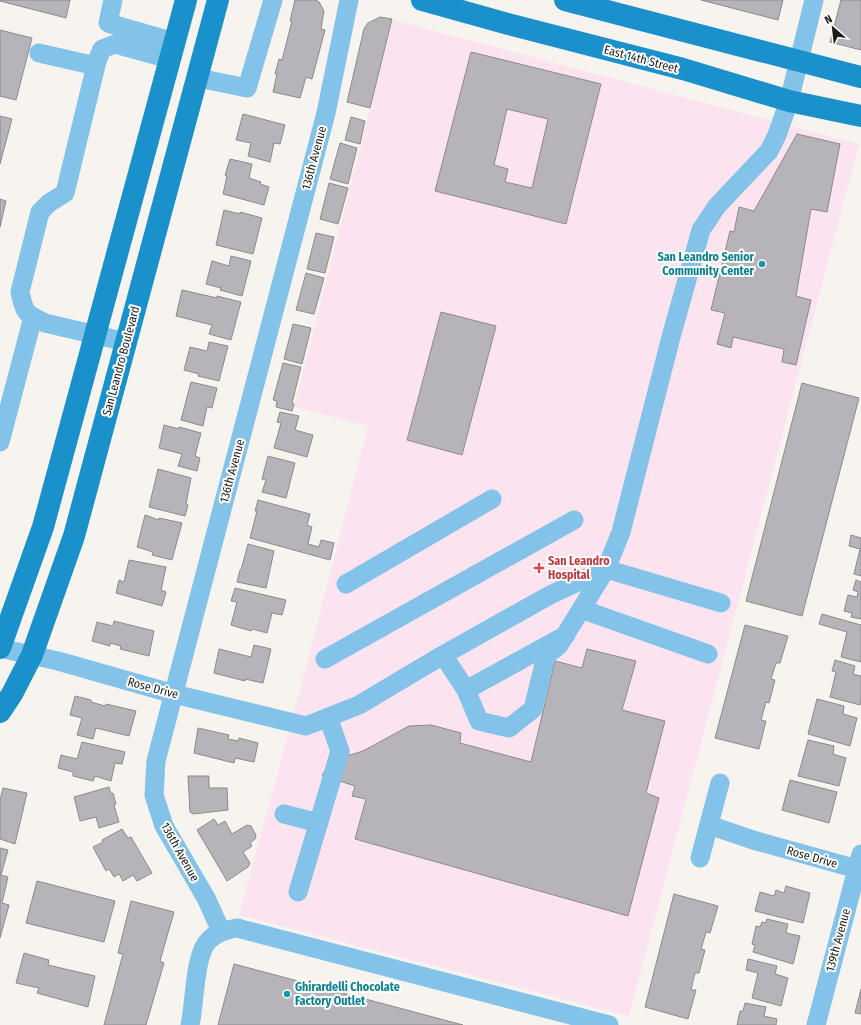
<svg xmlns="http://www.w3.org/2000/svg" width="861" height="1025" viewBox="0 0 861 1025" font-family="'Fira Sans Condensed',sans-serif">
<style>
.medical{fill:#fbe3ef}
.building{fill:#b6b4b8;stroke:#8c8a8e;fill-rule:evenodd}
.lines{fill:none;stroke-linecap:round;stroke-linejoin:round}
.minor{stroke:#83c2e9;stroke-width:19}
.major{stroke:#1a91cb;stroke-width:22}
.culture-dot{fill:#0f9aa8;stroke:#fff;stroke-width:1.5}
.health-dot{fill:#e0444e;stroke:#fff;stroke-width:1.5}
.labels{text-anchor:middle;stroke-width:4;stroke-linejoin:round;paint-order:stroke}
.street-label{font-size:12px;fill:#1c1b19;stroke:#fff}
.culture-label{font-size:12px;font-weight:bold;fill:#0d838f;stroke:#fff;text-anchor:end}
.health-label{font-size:12px;font-weight:bold;fill:#be3a42;stroke:#fff;text-anchor:start}
</style>
<rect width="100%" height="100%" fill="#f7f4f0"/>
<path class="medical" d="M393,20L859,144L629,1016L239,915L295,709L368,426L294,407Z"/>
<path class="building" d="M0,0H70L66,18L0,1Z
M295,0H316L319,2L324,11L321,29L325,30L312,79L306,77L300,98L273,92L277,74H275L279,59L282,60L292,21H290Z
M701,0H783L778,20Z
M841,0H861V50L830,42Z
M380,17L392,19L370,108L347,102L364,29L368,23Z
M0,30L32,38L16,100L0,96Z
M471,52L601,84L566,224L435,191ZM507,109L548,119L532,188L505,182L508,169L494,165Z
M243,114L285,125L280,144L274,143L270,162L248,156L251,143L236,140Z
M0,116L12,119L0,164Z
M351,117L365,121L360,144L345,140Z
M797,134L840,144L827,212L811,209L796,296L811,300L796,365L782,362L784,349L733,337L731,348L717,344L725,313L711,310L730,231L734,232L739,207L754,211Z
M340,143L357,148L348,184L330,179Z
M230,159L252,164L249,178L261,182L260,184L269,187L264,205L223,194L227,176L225,175Z
M329,183L348,188L338,224L320,219Z
M0,199L6,201L0,227Z
M224,210L240,214V212L262,218L253,254L216,245Z
M316,233L334,237L325,273L307,269Z
M231,256L251,261L242,296L220,290L221,288L206,284L212,261L229,266Z
M306,273L324,278L314,314L296,310Z
M182,290L217,298V296L241,302L231,340L209,334L212,325L176,316Z
M441,312L496,326L462,455L407,440Z
M293,324L311,328L302,364L284,359Z
M209,342L228,346L219,381L198,376L199,374L184,370L190,347L207,351Z
M283,363L301,367L292,403L294,404L292,411L276,407L277,401L273,400Z
M191,382L217,388L212,408L207,407L203,426L181,420Z
M802,383L859,398L802,616L746,601Z
M280,412L299,416L295,430L313,435L307,457L274,448L281,423L277,422Z
M164,425L179,429V427L201,433L195,456L200,458L197,471L178,466L182,454L159,448Z
M268,456L295,463L286,498L262,492L266,480L262,479Z
M158,469L191,478L186,504L188,505L185,516L149,507Z
M258,500L310,514L307,525L312,527L308,544L319,547L321,540L334,543L330,560L250,538L257,511H255Z
M145,515L159,520V518L182,523L172,560L152,555L153,552L137,547Z
M851,535L861,538V576L854,574L860,549L849,546Z
M248,544L274,551L266,588L237,582L240,570H241Z
M129,560L166,567L161,590L166,592L162,606L116,593L119,580L124,582Z
M856,580L861,582V619L851,617L852,613L844,611L848,595L857,597L858,592L853,590Z
M235,588L286,600L282,615L272,613L267,633L252,629L251,631L231,625L237,602L231,601Z
M822,614L861,625V662L841,657L847,632L819,624Z
M114,621L154,631L149,656L120,649L121,646L110,643V646L92,641L97,622L113,626Z
M745,625L788,636L780,663H776L771,679L775,680L769,703L766,702L761,720L766,721L759,749L715,738Z
M254,645L271,649L263,683L245,679V681L214,673L219,649L251,657Z
M587,649L636,661L622,710L665,721L646,793L659,798L628,916L355,839L366,799L352,796L355,786L322,775L335,758L347,756L363,751L409,726L431,725L461,733L460,743L531,762L555,661L582,668Z
M835,660L855,666L853,674L861,676V700L860,705L830,697L836,672L832,671Z
M75,696L91,700V702L105,706L106,704L136,711L129,736L96,728L93,739L77,735L82,718L70,715Z
M817,699L844,706L843,714L857,718L850,746L808,734Z
M198,728L229,735L228,739L238,741L239,738L258,743L254,762L235,758L234,763L194,753Z
M808,740L834,746L833,754L846,758L839,786L798,776Z
M82,742L125,752L122,764L115,763L111,781L95,776L93,781L73,776V772L58,768L61,755L77,759Z
M188,776H209V788H227L228,810L193,814L190,812Z
M790,780L837,792L829,823L782,810Z
M109,787L111,794L113,793L116,804L114,805L119,822L99,828L96,817L80,821L74,797Z
M3,788L27,793L15,844L0,839V800Z
M214,819L218,825L225,821L232,834L247,825L251,826L256,835L255,839L250,843L252,846L243,852L250,863L248,867L227,881L197,830Z
M122,829L128,838L131,837L152,873L137,881L133,875L123,881L119,874L114,877L109,869L106,871L93,847L103,842L102,840Z
M0,848L8,850L1,875L8,877L2,903L9,905L0,938Z
M37,881L115,901L104,942L26,923Z
M786,886L810,893L803,923L755,911L760,892L774,896L776,890L784,893Z
M674,894L718,906L710,933L706,932L701,949L705,950L699,973H695L691,990H696L688,1019L645,1007Z
M131,901L174,912L160,961L164,963L146,1025H104L123,954L118,953Z
M767,919L788,924L786,933L800,936L793,964L753,952L755,945L752,944L756,926L760,927L762,922L766,923Z
M24,953L49,960L48,965L95,976L88,1007L37,993L39,988L16,983Z
M748,959L777,966L775,974L788,978L781,1006L752,998L758,973L746,970Z
M234,964L463,1025H218Z
M861,989V1014L855,1013Z
M745,1003L766,1007L764,1016L777,1019L776,1025H737L740,1011H743Z"/>
<g class="lines">
<path class="minor" d="M113,0L108,23L174,42
M39,53L96,66
M198,78L247,88L273,0
M126,342L45,323C25,313 25,314 20,292L40,212L49,203L65,193L97,61L102,49L115,44L170,59
M0,442L33,317
M346,584L492,499
M581,609L708,654
M566,635L466,690L479,721L509,728L533,709L546,656L559,645L606,569L621,532L671,337L701,230L717,206L769,151L777,135L789,101L814,0
M0,648L58,661L174,694L306,726L359,705L443,655L466,690
M443,655L550,595L606,569L721,603
M325,659L574,520
M284,814L319,823
M709,825L753,840L861,870
M700,858L720,783
M298,892L340,751L328,717
M221,931L206,898L164,826L154,795L156,761L326,113L349,0
M190,1025C195,1005 194,954 209,940C217,932 226,930 237,928L609,1025
M816,1025L861,854"/>
<path class="major" d="M422,0L508,24L683,69L789,101L861,116
M565,0L861,77
M0,648L43,527L186,0
M0,712L12,694L32,655L74,536L218,0"/>
</g>
<g class="culture-dot">
<circle cx="762" cy="264" r="4"/>
<circle cx="287" cy="994" r="4"/>
</g>
<path class="health-dot" d="M537 562h4v4h4v4h-4v4h-4v-4h-4v-4h4z"/>
<g class="labels">
<g class="street-label">
<text transform="translate(641 59) rotate(15)" y="4">East 14th Street</text>
<text transform="translate(314 158) rotate(-75)" y="4">136th Avenue</text>
<text transform="translate(121 361) rotate(-75)" y="4">San Leandro Boulevard</text>
<text transform="translate(232 471) rotate(-75)" y="4">136th Avenue</text>
<text transform="translate(153 688) rotate(15)" y="4">Rose Drive</text>
<text transform="translate(180 852) rotate(61)" y="4">136th Avenue</text>
<text transform="translate(812 857) rotate(16)" y="4">Rose Drive</text>
<text transform="translate(838 940) rotate(-75)" y="4">139th Avenue</text>
</g>
<g class="culture-label">
<text x="754" y="261">San Leandro Senior<tspan x="754" dy="14">Community Center</tspan></text>
<text x="295" y="991" text-anchor="start">Ghirardelli Chocolate<tspan x="295" dy="14">Factory Outlet</tspan></text>
</g>
<g class="health-label">
<text x="548" y="565">San Leandro<tspan x="548" dy="14">Hospital</tspan></text>
</g>
</g>
<g transform="translate(833 28) rotate(332)" stroke="#ffffff" stroke-width="3" paint-order="stroke">
<path d="M0-3L7 15L0 10L-7 15Z" fill="#1c1b19"/>
<text y="-6" font-size="11" font-weight="bold" text-anchor="middle" fill="#1c1b19">N</text>
</g>
</svg>
